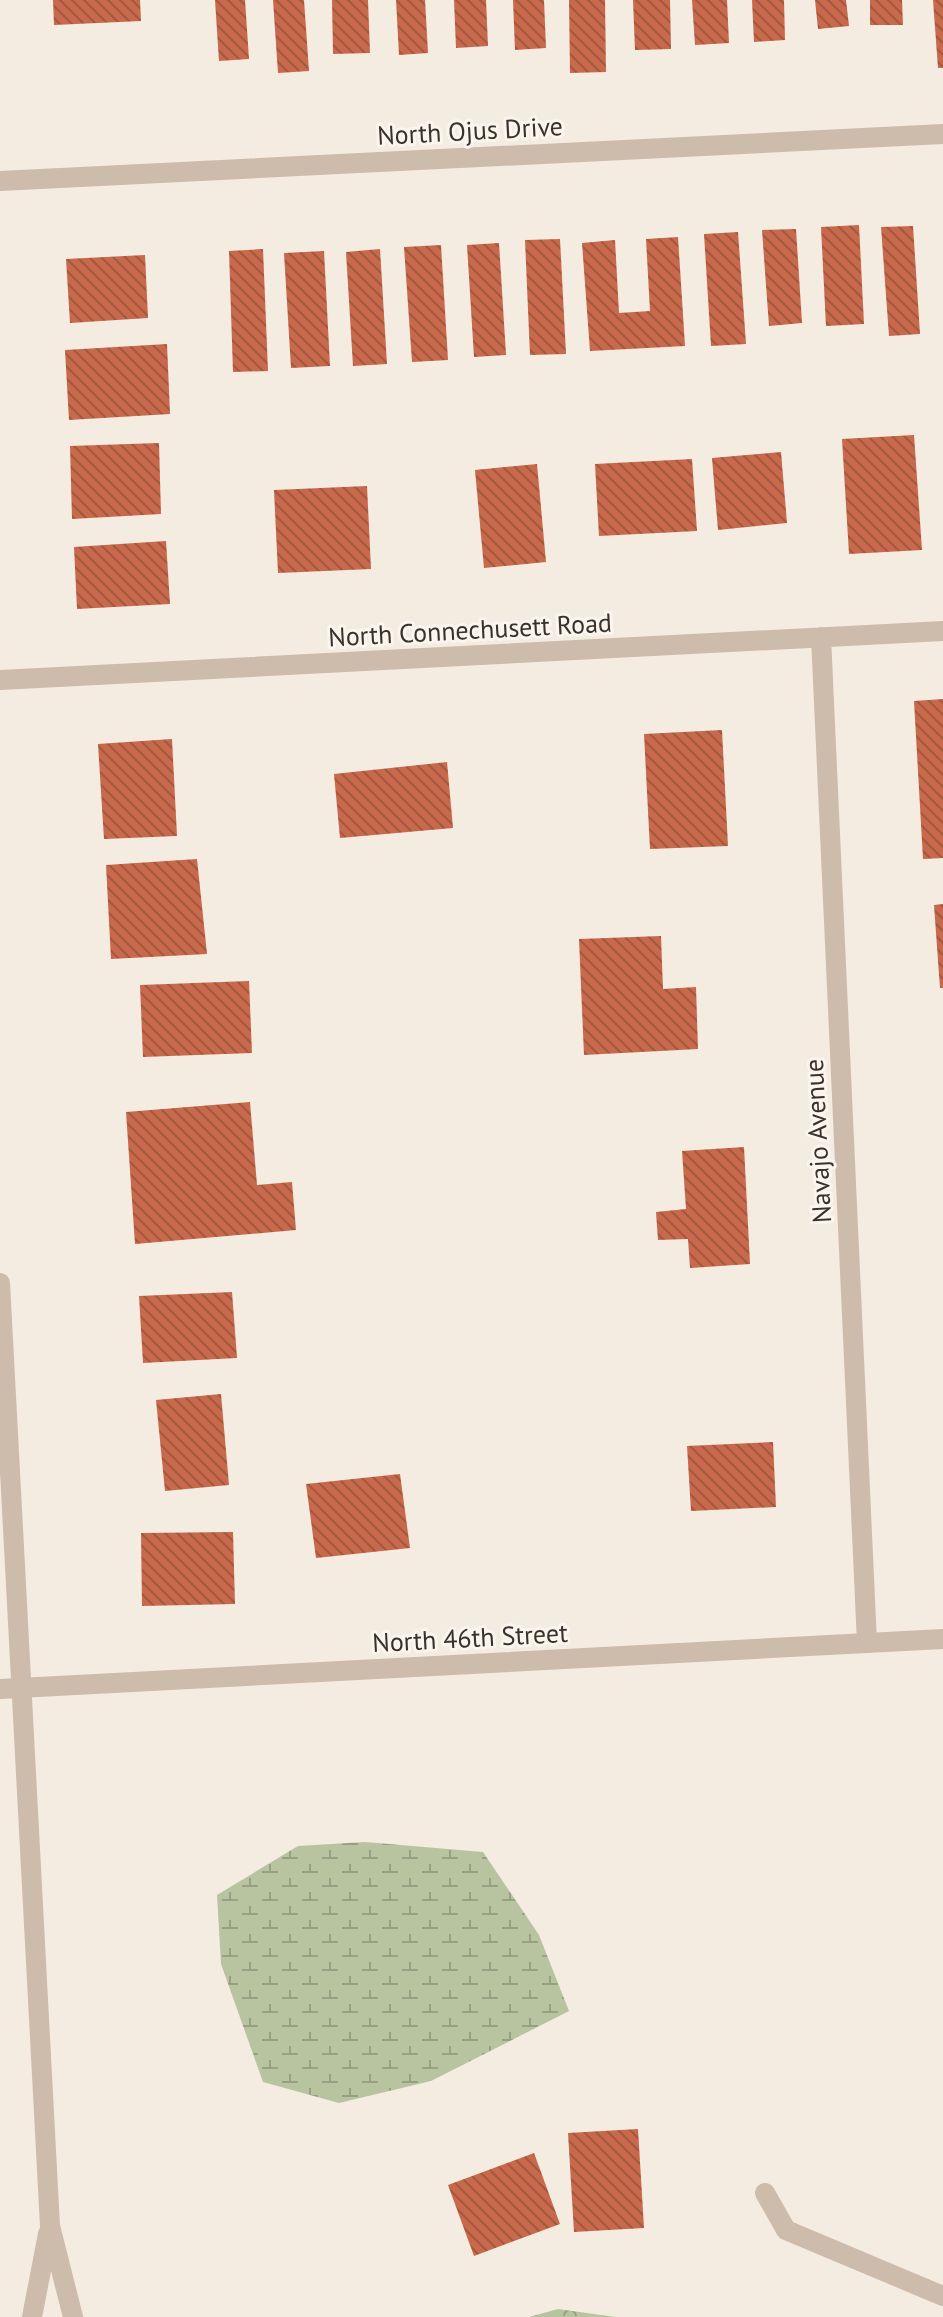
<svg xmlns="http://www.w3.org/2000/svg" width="943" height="2317" viewBox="0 0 943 2317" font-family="'PT Sans',sans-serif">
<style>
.wetland{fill:url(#wetland-marsh)}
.park{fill:url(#park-crowns)}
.building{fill:url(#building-back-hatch)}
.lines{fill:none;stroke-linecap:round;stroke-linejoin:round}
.service{stroke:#cdbbac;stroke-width:20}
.minor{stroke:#cdbbac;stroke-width:20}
.tertiary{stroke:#cdbbac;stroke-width:20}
.labels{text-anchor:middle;stroke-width:6;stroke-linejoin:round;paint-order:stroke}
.street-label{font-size:26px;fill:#3b302b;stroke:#fbf5ee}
</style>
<defs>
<pattern id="wetland-marsh" width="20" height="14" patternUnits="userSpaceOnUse" patternTransform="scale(2)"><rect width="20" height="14" fill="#b8c4a0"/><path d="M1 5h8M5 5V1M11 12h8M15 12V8" fill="none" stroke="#97a083"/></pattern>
<pattern id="park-crowns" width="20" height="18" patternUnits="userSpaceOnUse" patternTransform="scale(2)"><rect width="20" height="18" fill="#b8c4a0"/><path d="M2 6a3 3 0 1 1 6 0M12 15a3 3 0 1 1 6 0" fill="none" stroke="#97a083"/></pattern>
<pattern id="building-back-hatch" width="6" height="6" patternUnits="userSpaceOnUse" patternTransform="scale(2)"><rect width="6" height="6" fill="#c8694b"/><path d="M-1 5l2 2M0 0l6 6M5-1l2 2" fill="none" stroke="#a4573f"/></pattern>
</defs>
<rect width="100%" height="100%" fill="#f4ebe1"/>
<path class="wetland" d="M365,1842L483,1852L539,1935L569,2011L431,2081L339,2103L263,2082L221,1964L217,1895L298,1846Z"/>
<path class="park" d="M558,2309L615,2317H529Z"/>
<path class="building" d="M53,0H140L141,21L54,25Z
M215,0H245L249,59L219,61Z
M273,0H304L309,71L278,73Z
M332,0H368L370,53L333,54Z
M396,0H425L428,53L399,55Z
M454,0H486L488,46L456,48Z
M513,0H544L546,48L515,50Z
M569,0H605L606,72L570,73Z
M633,0H670L671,49L635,50Z
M692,0H727L729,43L695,45Z
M752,0H784L785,40L754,42Z
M815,0H846L849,26L818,29Z
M870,0H902L903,25H870Z
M933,0H943V68H938Z
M859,225L864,324L826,326L821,227Z
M913,226L920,334L889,336L881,227Z
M796,229L802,323L769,326L762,230Z
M738,232L746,344L711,346L704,234Z
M678,237L685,346L590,351L582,243L615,240L619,313L650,311L646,239Z
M560,239L566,354L530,355L525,240Z
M499,243L506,355L474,357L467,245Z
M441,245L448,360L412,362L404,247Z
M263,249L268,371L233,372L229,251Z
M380,249L387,364L353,366L346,252Z
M324,251L330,366L291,368L284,253Z
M145,255L148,318L70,323L66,259Z
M167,344L170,414L69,420L65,350Z
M914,435L922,550L849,554L842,439Z
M159,443L161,514L72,519L70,446Z
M781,452L787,523L718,530L712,458Z
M692,459L697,531L599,536L595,464Z
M537,464L546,562L484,568L475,470Z
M367,486L371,569L278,573L274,490Z
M166,541L170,604L77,609L74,547Z
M943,699V858L923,859L914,701Z
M722,730L728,846L650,849L644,734Z
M172,739L177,836L104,839L98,744Z
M447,762L453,828L340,838L334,774Z
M197,859L207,954L111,959L106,865Z
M943,904V988H940L934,905Z
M661,936L663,989L696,987L698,1049L584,1055L579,939Z
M249,981L252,1053L143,1057L140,985Z
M250,1102L257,1185L292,1182L296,1230L135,1244L126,1112Z
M744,1147L750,1264L690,1268L688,1239L658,1240L656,1212L686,1209L682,1151Z
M232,1292L237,1358L143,1363L139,1296Z
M221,1394L229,1485L165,1491L156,1400Z
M773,1442L776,1507L691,1511L687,1446Z
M400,1474L410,1548L316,1558L306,1484Z
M233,1532L235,1604L142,1606L141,1533Z
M638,2129L644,2228L574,2232L568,2133Z
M534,2153L560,2224L474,2256L448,2185Z"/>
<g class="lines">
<path class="service" d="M765,2193L786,2230L943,2296"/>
<path class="minor" d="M0,181L943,134
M821,637L867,1643
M0,680L943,631"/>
<path class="tertiary" d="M0,1283L50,2226L73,2317
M0,1689L943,1639
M32,2317L48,2234"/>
</g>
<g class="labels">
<g class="street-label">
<text transform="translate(470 131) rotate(-3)" y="9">North Ojus Drive</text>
<text transform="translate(470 630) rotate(-3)" y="9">North Connechusett Road</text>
<text transform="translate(818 1141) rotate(-93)" y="9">Navajo Avenue</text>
<text transform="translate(470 1638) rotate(-3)" y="9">North 46th Street</text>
</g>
</g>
</svg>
